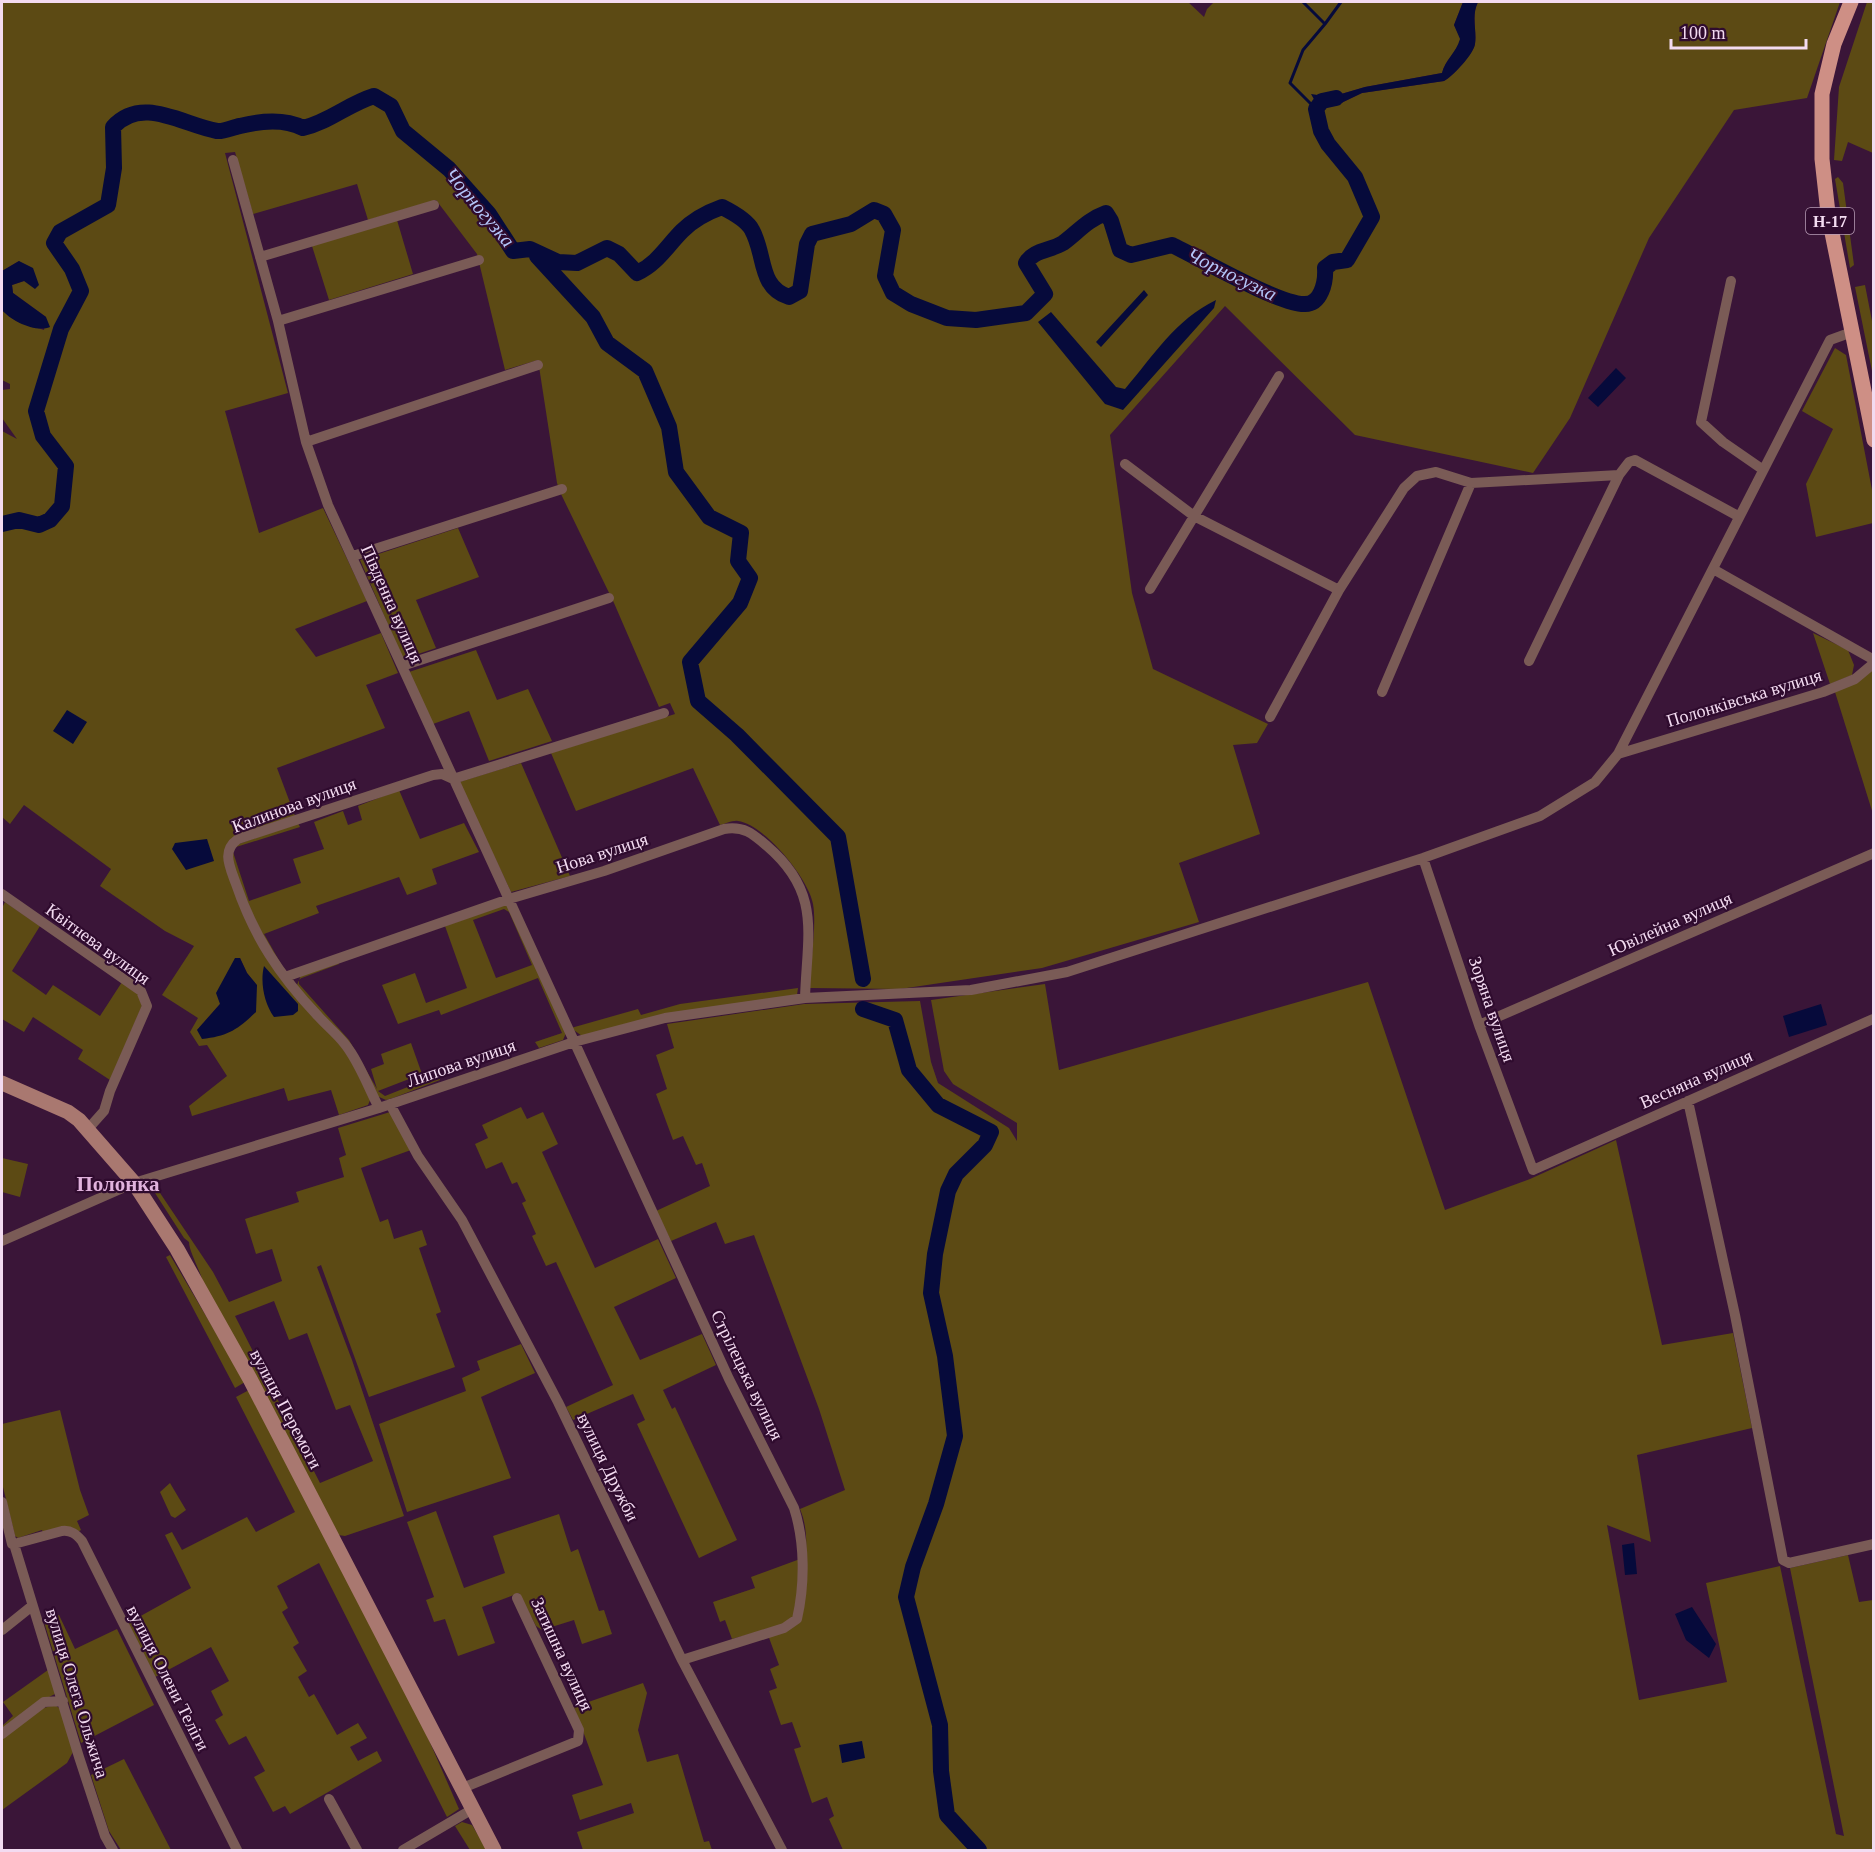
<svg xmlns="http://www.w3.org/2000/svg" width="1875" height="1852" viewBox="0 0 1875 1852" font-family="Georgia,serif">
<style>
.green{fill:#5c4a14;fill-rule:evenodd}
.water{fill:#060a3b}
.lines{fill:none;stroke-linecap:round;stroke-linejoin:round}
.stream{stroke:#060a3b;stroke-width:3}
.river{stroke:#060a3b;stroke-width:16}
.street{stroke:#7a5b56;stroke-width:10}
.secondary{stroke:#a97870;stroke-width:15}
.primary{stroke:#ce8f85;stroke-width:15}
.labels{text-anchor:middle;stroke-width:4.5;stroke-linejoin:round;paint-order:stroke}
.shield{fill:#2f0b2e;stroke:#b89db6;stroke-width:1.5}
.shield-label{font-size:16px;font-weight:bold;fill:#f3dbf1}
.street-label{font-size:18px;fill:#f3dbf1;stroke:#2f0b2e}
.water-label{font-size:20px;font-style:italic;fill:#b3c5f8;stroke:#2f0b2e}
.quarter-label{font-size:21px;font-weight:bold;fill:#e1b2dd;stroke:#2f0b2e}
</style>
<rect width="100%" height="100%" fill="#3a1538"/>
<path class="green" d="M2,2H1188L1204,17L1207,9L1214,2H1463L1454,25L1461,39C1456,53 1445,60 1442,73L1365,87L1331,97L1312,95L1319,107L1323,104H1339L1362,93L1444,81C1452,77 1473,54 1475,44C1477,30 1471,16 1478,2H1840L1807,98L1734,110L1649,238L1570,418L1533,473L1355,435L1225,306L1110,435L1132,593L1153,669L1268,724L1257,743L1233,745L1260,834L1179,863L1199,922L1042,968L900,989L809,988C810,965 817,926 813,904C809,879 764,824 738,821C733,820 725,824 720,825L693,768L576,811L551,753L675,714L670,703L659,707L614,603L561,494L557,483L538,360L505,370L477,254L436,200L368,220L357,184L253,214L235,152L225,153L288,393L225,411L259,533L323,508L367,601L295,629L316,657L381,633L398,673L366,685L385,728L277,768L295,816L229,842L243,915L343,1045L371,1098L368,1105L339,1115L331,1090L288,1101L284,1088L192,1116L189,1106L227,1076L207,1045L199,1046L190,1032L198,1018L162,995L194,946L165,931L100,886L111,869L24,805L10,824L2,817V431L17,439L2,418V390L10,389V384L2,380V310L16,321L44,330L46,317L13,293L12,285L24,281L19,261L2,271ZM240,958L247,973L257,986L197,1030L220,1004Z
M1867,2H1874L1873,153L1848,142L1842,161L1834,160L1839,87Z
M1838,177L1843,183L1854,265L1850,268L1835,179Z
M397,220L413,274L329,300L312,246Z
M1865,285L1873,326V376L1855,287Z
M1835,348L1846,355L1873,495V523L1816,537L1806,484L1833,429L1802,411Z
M458,528L479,577L416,600L436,648L403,659L360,560Z
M1813,633L1848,650L1854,665L1852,675L1830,684Z
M476,650L497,700L528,689L552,741L489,761L469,711L433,724L409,672Z
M1873,670V814L1835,692Z
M521,763L570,876L511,892L459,782Z
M399,790L420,839L464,823L479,852L432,869L437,884L407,895L399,877L316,906L319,913L264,934L285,971L268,951L231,864L233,846L298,823L300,827L236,847L233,852L249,901L301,883L293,859L324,849L314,822L343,811L348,825L362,820L358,806Z
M5,902L40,926L12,971L46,995L53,985L100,1016L122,982L138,994L142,1006L110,1080L78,1059L83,1050L33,1017L24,1032L2,1019V908Z
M508,904L566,1033L563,1040L539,1048L535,1042L562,1033L538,978L441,1015L439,1010L398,1024L382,985L415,973L426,1003L467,988L445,926ZM504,909L509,912L532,965L496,978L473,920Z
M338,962L339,964L299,979V984L349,1040L377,1089L371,1069L384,1064L381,1054L411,1043L422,1074L378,1091L385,1096L438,1075L440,1080L393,1098L386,1100L377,1096L297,985L301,975Z
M1368,982L1445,1210L1530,1179L1616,1140L1662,1345L1733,1333L1752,1428L1637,1455L1651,1542L1607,1525L1639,1700L1727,1682L1706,1583L1780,1566L1836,1834L1844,1836L1790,1568L1848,1555L1859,1602L1873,1600V1850H843L829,1819L834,1816L827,1797L812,1803L794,1749L801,1747L792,1722L781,1725L769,1691L777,1688L770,1669L779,1665L768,1635L793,1627C799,1589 815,1544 800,1509L845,1490L819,1409L754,1235L725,1244L716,1222L671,1241L656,1211L710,1186L702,1163L696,1165L683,1136L673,1140L656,1094L667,1089L656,1055L674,1048L667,1024L804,1004L920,1001L931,1062L938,1083L1009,1128L1017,1141V1123L953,1084L944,1071L931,1000L1045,984L1059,1070Z
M798,988L797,995L582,1036L571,1028L638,1009L641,1015L680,1004Z
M521,1107L527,1119L543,1112L558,1144L542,1152L595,1268L658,1239L676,1278L614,1307L640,1360L702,1334L716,1365L663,1390L672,1409L675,1407L737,1540L699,1558L637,1424L645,1420L633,1394L573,1420L566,1407L613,1385L556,1262L546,1266L532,1236L536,1234L522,1203L526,1201L517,1182L512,1184L502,1162L486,1169L475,1144L488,1138L482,1125Z
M390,1112L411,1150L361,1168L380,1222L388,1219L394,1239L422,1230L427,1245L419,1248L441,1312L436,1314L455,1367L369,1397L321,1265L317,1267L352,1360L404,1516L345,1536L338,1535L203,1282C199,1268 189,1251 189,1242L184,1238L155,1193L154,1184L213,1272L229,1302L282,1281L272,1249L256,1254L245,1219L299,1202L296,1192L344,1177L339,1158L346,1155L338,1128ZM274,1301L289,1340L307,1333L336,1410L350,1405L373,1461L320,1483L235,1316Z
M2,1158L28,1164L20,1197L2,1192Z
M170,1255L245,1382L235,1388L166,1257Z
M521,1344L535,1373L481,1397L511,1478L407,1512L379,1424L466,1391L462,1378L480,1370L477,1361Z
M249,1390L411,1699L459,1809L447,1817L319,1563L277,1586L288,1608L282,1612L299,1643L293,1647L307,1671L298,1677L309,1697L314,1694L337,1735L358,1723L367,1738L350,1747L358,1761L377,1751L382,1761L290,1814L285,1806L273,1812L254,1777L265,1771L246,1736L229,1745L215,1720L223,1715L211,1691L229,1681L211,1647L155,1677L128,1623L191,1588L165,1535L172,1532L182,1550L247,1517L256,1532L295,1512L236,1397Z
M60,1410L80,1490L89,1515L77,1521L81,1530L78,1532L43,1533L42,1530L18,1538L15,1536L2,1483V1424Z
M170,1483L186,1510L175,1518L171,1516L160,1492Z
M436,1511L464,1588L505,1573L493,1536L559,1514L571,1552L578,1549L599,1611L604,1610L612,1634L582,1644L574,1620L542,1630L536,1626L519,1593L482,1607L495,1643L458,1656L445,1619L434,1622L426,1600L434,1597L407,1522Z
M800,1559L796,1612L790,1623L732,1639L725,1620L720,1622L713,1602L755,1588L751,1577Z
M59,1615L75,1649L117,1629L154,1705L81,1743L44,1622Z
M48,1670L57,1693L43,1700L2,1732V1726L13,1716L3,1702Z
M643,1683L647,1693L638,1730L647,1762L678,1754L704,1842L709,1841L712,1850H583L577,1832L634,1813L631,1803L580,1820L572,1795L603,1785L574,1707Z
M55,1705L62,1710L73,1752L67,1763L2,1810V1738L36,1710Z
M124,1759L171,1850H121L109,1831L91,1775Z
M462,1822L472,1825L487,1850H470L455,1826Z"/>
<path class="water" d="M1463,2H1478C1471,16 1477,30 1475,44C1474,54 1452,77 1444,81L1362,93L1339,104H1323L1319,108L1311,94L1331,97L1365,87L1442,73C1445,60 1456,53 1460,39L1454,25Z
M19,261L33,268L39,285L35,289L24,281L12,285L13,293L46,317L50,327C36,333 11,321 2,310V271Z
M1144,290L1148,295L1101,347L1096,342Z
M1216,300L1214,308L1123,410L1105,404L1038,322L1051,312L1116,387L1125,389C1154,355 1175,320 1216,300Z
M1616,368L1626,378L1598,407L1588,398Z
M67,710L87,722L73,744L53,731Z
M207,839L214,861L186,870L172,849L175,843Z
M235,958H240L247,973L257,985L256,1012C237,1030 228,1036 202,1039L197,1030L220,1004L216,993Z
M264,966L298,1004V1011L293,1015L274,1017C264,1003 260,982 264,966Z
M1821,1004L1827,1025L1789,1037L1783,1016Z
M1634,1543L1637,1574L1625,1575L1622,1545Z
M1692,1607L1716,1644L1709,1658L1686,1640L1675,1614Z
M862,1741L865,1758L842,1763L839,1745Z"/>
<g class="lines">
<path class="stream" d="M1303,2L1325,24L1303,50L1290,83L1316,109
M1325,24L1341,2"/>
<path class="river" d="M537,256L593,317L607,343L645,371L669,427L676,472L709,517L741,533L738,561L750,578L740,603L690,662L698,701L737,735L838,837L863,979
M2,524L19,520L39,525L50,520L62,506L66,466L43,436L36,411L61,329L81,291L72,269L54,243L60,232L108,205L114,168L113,127C142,95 183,125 217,131C224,132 233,127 240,126C260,121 285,119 303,128C329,122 348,104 374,96L391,106L403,131L449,169L489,214L513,251L530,249L558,262L577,263L607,248L619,254L637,273C657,264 667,246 682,231C693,220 708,212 722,207C732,212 747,220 752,230C766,255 758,287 789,297L800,291L807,244L812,234L851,224L874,210L884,214L893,230L885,276L893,293L911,304L947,318L976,320L1026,313L1045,294L1026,263C1033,250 1050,251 1063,243C1078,232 1087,220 1106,213L1111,221L1120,250L1131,255L1172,245C1199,258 1278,304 1304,304C1321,305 1326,282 1325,268L1333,262L1347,260L1372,217L1355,177L1328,144L1321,131L1316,109L1322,101L1336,98
M863,1009L895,1020L909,1070L938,1105L991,1132L985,1145L956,1174L948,1191L935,1254L931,1293L945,1356L955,1436L936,1504L913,1567L906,1597L940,1725L941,1771L947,1815L979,1850"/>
<path class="street" d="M233,160L278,321L306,442L328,505L729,1379L794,1508C805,1542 805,1584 797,1619L784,1628L682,1660
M260,257L434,205
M1731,281L1701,422L1723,442L1762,469
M278,321L479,260
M306,442L538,365
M1125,464L1194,516L1339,590
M353,556L562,489
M1713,569L1874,660
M1150,589L1279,376
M1529,661L1619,475
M402,666L609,598
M1382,692L1471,483
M1270,717L1339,590L1404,488L1417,476L1436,472L1471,483L1619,475L1629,462L1635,460L1738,516
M1618,754L1823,692L1855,679L1874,663
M1423,858L1479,1025L1533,1170L1873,1019
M2,894L141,991L147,1006L110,1091L104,1111L88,1129
M285,977L509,899L604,871L724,829C744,826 752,833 767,846C822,893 807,934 805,998
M1479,1025L1874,853
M1688,1101L1735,1315L1783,1560L1789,1563L1874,1544
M390,1104L418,1156L462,1220L558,1402L682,1660L782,1850
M379,1108C368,1087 359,1061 344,1043C336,1033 326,1025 318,1016C280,976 254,937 236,884C230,867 221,851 238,839L433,775L442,774L453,779L664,713
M2,1241L134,1183L379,1108L574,1042L665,1018L805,998L971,990L1067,972L1423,858L1540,816L1595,782L1618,754L1830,340L1852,332
M2,1502L12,1544
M2,1630L32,1606
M2,1734L44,1702L63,1701
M460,1789L578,1741L579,1730L517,1598
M329,1799L357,1850
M113,1850L105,1836L79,1757L14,1544L62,1531C71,1530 76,1534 82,1541L237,1850
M403,1850L471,1810"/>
<path class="secondary" d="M2,1083L68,1112L79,1120L134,1183L177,1249L250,1379L494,1850"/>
<path class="primary" d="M1851,2L1834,44L1822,94V159L1828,213L1874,440"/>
</g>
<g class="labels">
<rect class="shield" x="1806" y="208" width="48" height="26" rx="4.5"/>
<g class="shield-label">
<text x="1830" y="227">Н-17</text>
</g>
<g class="street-label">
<text transform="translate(392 604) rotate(66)" y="6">Південна вулиця</text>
<text transform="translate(1744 698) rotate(-17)" y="6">Полонківська вулиця</text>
<text transform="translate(294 805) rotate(-20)" y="6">Калинова вулиця</text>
<text transform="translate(602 853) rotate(-18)" y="6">Нова вулиця</text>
<text transform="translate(1670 924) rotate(-24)" y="6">Ювілейна вулиця</text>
<text transform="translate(98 944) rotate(36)" y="6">Квітнева вулиця</text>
<text transform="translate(1492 1009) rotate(71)" y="6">Зоряна вулиця</text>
<text transform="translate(461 1063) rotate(-19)" y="6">Липова вулиця</text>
<text transform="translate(1696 1079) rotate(-24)" y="6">Весняна вулиця</text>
<text transform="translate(747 1375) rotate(64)" y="6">Стрілецька вулиця</text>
<text transform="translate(286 1409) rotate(62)" y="6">вулиця Перемоги</text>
<text transform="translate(608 1467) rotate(64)" y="6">вулиця Дружби</text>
<text transform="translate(562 1654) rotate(65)" y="6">Затишна вулиця</text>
<text transform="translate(168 1678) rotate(63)" y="6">вулиця Олени Теліги</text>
<text transform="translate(77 1693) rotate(73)" y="6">вулиця Олега Ольжича</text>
</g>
<g class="water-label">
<text transform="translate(480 207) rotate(50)" y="7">Чорногузка</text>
<text transform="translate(1232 274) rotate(26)" y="7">Чорногузка</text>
</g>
<g class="quarter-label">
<text x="118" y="1191">Полонка</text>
</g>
</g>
<rect width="1875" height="1852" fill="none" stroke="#f3dbf1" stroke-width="6"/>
<path d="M1671 39v9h135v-9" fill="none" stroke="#f3dbf1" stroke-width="3"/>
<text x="1680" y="39" font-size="18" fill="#f3dbf1" stroke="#2f0b2e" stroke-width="4.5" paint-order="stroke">100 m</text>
</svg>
